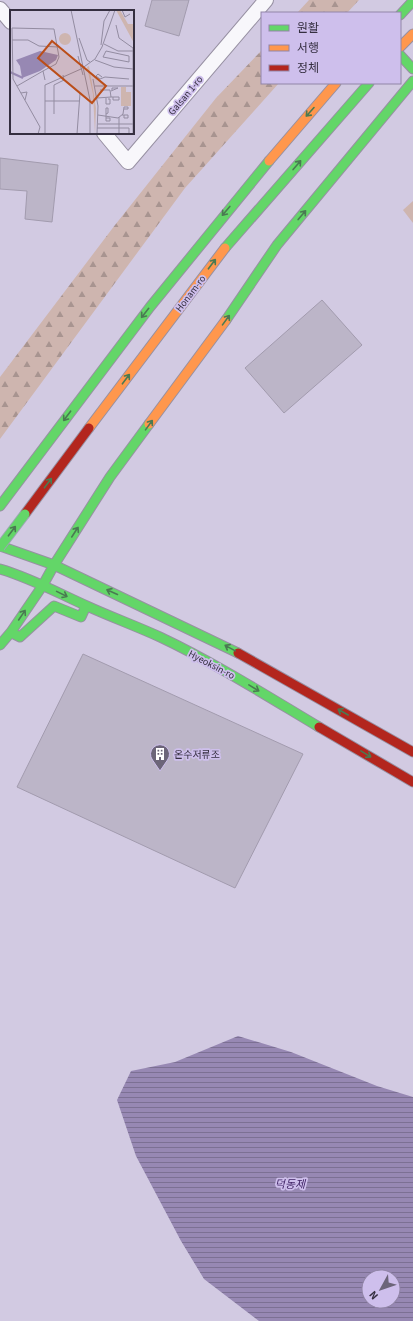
<svg xmlns="http://www.w3.org/2000/svg" width="413" height="1321" viewBox="0 0 413 1321" font-family="'Source Sans 3','Noto Sans KR',sans-serif">
<style>
.forest{fill:url(#forest-firs)}
.park{fill:#ceb5af}
.water{fill:url(#water-rules);fill-rule:evenodd}
.building{fill:#bcb5c8;stroke:#a29bae}
.lines{fill:none;stroke-linecap:round;stroke-linejoin:round}
.street-casing{stroke:#9790a2;stroke-width:16}
.fast-casing{stroke:#9790a2;stroke-width:11}
.slow-casing{stroke:#9790a2;stroke-width:11}
.jam-casing{stroke:#9790a2;stroke-width:11}
.street{stroke:#f8f7fb;stroke-width:14}
.fast{stroke:#63d668;stroke-width:9}
.slow{stroke:#ff974d;stroke-width:9}
.jam{stroke:#b3261e;stroke-width:9}
.fast-bridge-casing{stroke:#9aa7b0;stroke-width:11;stroke-linecap:butt}
.fast-bridge{stroke:#63d668;stroke-width:9}
.oneway{stroke:#4a7a52}
.labels{text-anchor:middle;stroke-width:3.5;stroke-linejoin:round;paint-order:stroke}
.street-label{font-size:10px;fill:#352f40;stroke:#cebfec}
.poi-label{font-size:10px;fill:#352f40;stroke:#cebfec;text-anchor:start}
.water-label{font-size:11px;font-style:italic;fill:#3f2264;stroke:#cebfec}
.inset-river{fill:none;stroke:#9788b3;stroke-width:2}
.inset-road{fill:none;stroke:#938ca1;stroke-width:1}
.view{fill:#bb4e19;fill-opacity:0.15;stroke:#bb4e19;stroke-width:2}
.inset-edge{fill:none;stroke:#352f40;stroke-width:2}
</style>
<defs>
<pattern id="forest-firs" width="22" height="20" patternUnits="userSpaceOnUse"><rect width="22" height="20" fill="#ceb5af"/><path d="M5 1l3.5 6h-7zM16 11l3.5 6h-7z" fill="#a89490"/></pattern>
<pattern id="water-rules" width="6" height="5" patternUnits="userSpaceOnUse"><rect width="6" height="5" fill="#9788b3"/><path d="M0 2.5h6" fill="none" stroke="#7c7093"/></pattern>
</defs>
<rect width="100%" height="100%" fill="#d2cae2"/>
<path class="forest" d="M309,0H359L347,13H297Z
M262,50V83H279L185,188L0,439V377L115,225L216,98Z"/>
<path class="park" d="M413,201V223L403,210Z"/>
<path class="water" d="M238,1036L291,1052L377,1086L413,1097V1321H259L204,1279L181,1241L136,1156L117,1100L131,1071L175,1062ZM369,1277H393V1301H369Z"/>
<path class="building" d="M152,0H189L179,36L145,26Z
M0,158L58,165L52,222L25,219L27,191L0,189Z
M322,300L362,345L284,413L245,368Z
M83,654L303,754L235,888L17,787Z"/>
<g class="lines">
<g class="street-casing">
<path id="street" d="M0,9L11,22
M104,133L128,162L266,0"/>
</g>
<g class="fast-casing">
<path id="fast" d="M400,15L413,1
M400,55L413,69
M225,248L369,83
M226,320L277,245L413,81
M0,506L150,307L269,161
M0,546L54,565L238,653
M0,569C31,578 58,593 87,606C111,617 136,626 160,637C215,663 267,696 319,727
M12,633L20,637L54,606L81,617L86,606
M0,645L11,632L43,585L54,565L110,477L149,424"/>
</g>
<g class="slow-casing">
<path id="slow" d="M400,47L413,34
M269,161L336,83
M149,424L226,320
M89,428L225,248"/>
</g>
<g class="jam-casing">
<path id="jam" d="M25,514L89,428
M238,653L413,752
M319,727L413,782"/>
</g>
<use href="#street" class="street"/>
<use href="#fast" class="fast"/>
<use href="#slow" class="slow"/>
<use href="#jam" class="jam"/>
<g class="fast-bridge-casing">
<path id="fast-bridge" d="M0,547L25,514"/>
</g>
<use href="#fast-bridge" class="fast-bridge"/>
</g>
<defs><path id="oneway-shaft" d="M-6 0H5M1.5-3L5.5 0L1.5 3" fill="none" stroke-width="1.6" stroke-linecap="round" stroke-linejoin="round"/></defs>
<g class="oneway">
<use href="#oneway-shaft" transform="translate(310 112) rotate(132)"/>
<use href="#oneway-shaft" transform="translate(297 165) rotate(-49)"/>
<use href="#oneway-shaft" transform="translate(226 211) rotate(130)"/>
<use href="#oneway-shaft" transform="translate(302 215) rotate(-50)"/>
<use href="#oneway-shaft" transform="translate(212 264) rotate(-53)"/>
<use href="#oneway-shaft" transform="translate(145 313) rotate(128)"/>
<use href="#oneway-shaft" transform="translate(226 320) rotate(-54)"/>
<use href="#oneway-shaft" transform="translate(126 379) rotate(-53)"/>
<use href="#oneway-shaft" transform="translate(67 416) rotate(127)"/>
<use href="#oneway-shaft" transform="translate(149 425) rotate(-54)"/>
<use href="#oneway-shaft" transform="translate(48 483) rotate(-53)"/>
<use href="#oneway-shaft" transform="translate(12 531) rotate(-53)"/>
<use href="#oneway-shaft" transform="translate(75 532) rotate(-57)"/>
<use href="#oneway-shaft" transform="translate(112 592) rotate(-156)"/>
<use href="#oneway-shaft" transform="translate(62 594) rotate(26)"/>
<use href="#oneway-shaft" transform="translate(22 615) rotate(-56)"/>
<use href="#oneway-shaft" transform="translate(230 648) rotate(-151)"/>
<use href="#oneway-shaft" transform="translate(254 688) rotate(31)"/>
<use href="#oneway-shaft" transform="translate(343 712) rotate(-150)"/>
<use href="#oneway-shaft" transform="translate(366 754) rotate(31)"/>
</g>
<defs>
<g id="building-pin" transform="scale(1)"><path d="M0 17L-7.5 6A9.5 9.5 0 1 1 7.5 6Z" fill="#6c6579" stroke="#cebfec"/><path d="M-4-6H4V6H1V3H-1V6H-4ZM-2.5-4.3h1.7v1.8h-1.7ZM.8-4.3h1.7v1.8H.8ZM-2.5-1h1.7V.8h-1.7ZM.8-1h1.7V.8H.8Z" fill="#fff"/></g>
</defs>
<g fill-rule="evenodd">
<use href="#building-pin" x="160" y="754"/>
</g>
<g class="labels">
<g class="street-label">
<text transform="translate(185 95) rotate(-50)" y="4">Galsan 1-ro</text>
<text transform="translate(190 293) rotate(-53)" y="4">Honam-ro</text>
<text transform="translate(212 664) rotate(28)" y="4">Hyeoksin-ro</text>
</g>
<g class="poi-label">
<text x="174" y="758">온수저류조</text>
</g>
<g class="water-label">
<text x="290" y="1188">덕동제</text>
</g>
</g>
<g transform="translate(10 10)">
<rect width="124" height="124" fill="#d2cae2"/>
<path d="M79,56L86,98L85,124L83,84L77,57Z" fill="#ceb5af"/>
<path d="M106,0H110L118,14H124V33ZM49 29a6 6 0 1 1 12 0a6 6 0 1 1-12 0ZM111,77H116V82H121V96H111Z" fill="#ceb5af"/>
<path d="M30,41L48,45L46,50L30,61L12,68L10,56L6,50Z" fill="#9788b3"/>
<path class="inset-river" d="M0,62L13,68"/>
<path class="inset-road" d="M61,0L80,90V124M112,0L115,7L120,4M106,15L109,28L123,38V124M69,28L77,50L80,52M2,30H18L29,36L48,37M94,34L108,41H123M91,35L94,11L100,0M96,41L119,46V52L93,47ZM68,46L73,65M85,50L104,57L123,59M92,67L88,64L86,66L90,69L95,67L119,69M83,69L88,96L87,124M7,76L33,61M85,76H124M101,81L108,78H102V80M11,83L17,82L15,90M101,87H109V90H103V87M87,88L101,87L100,80H90M96,88V94H100V89H98M35,91H70M44,104V75L54,70L53,65M88,105L108,108L113,104L114,97H118V99H114M112,105H118V108H114V105M96,108H100V111H96V98H98V103L96,104M88,114H123M87,118H119V124M28,124L30,117L3,69L2,18L44,19L49,47L46,54L33,61L35,70M35,124V75L71,59L85,49L92,37L105,0M67,124L70,83M109,124V107"/>
<path class="view" d="M42,31L96,76L82,93L28,48Z"/>
<rect width="124" height="124" class="inset-edge"/>
</g>
<rect x="261" y="12" width="140" height="72" fill="#cebfec" stroke="#9185a7"/>
<rect x="269" y="25" width="20" height="6" fill="#63d668" stroke="#9185a7"/>
<text x="297" y="32" font-size="12" fill="#352f40">원활</text>
<rect x="269" y="45" width="20" height="6" fill="#ff974d" stroke="#9185a7"/>
<text x="297" y="52" font-size="12" fill="#352f40">서행</text>
<rect x="269" y="65" width="20" height="6" fill="#b3261e" stroke="#9185a7"/>
<text x="297" y="72" font-size="12" fill="#352f40">정체</text>
<g transform="translate(381 1289) rotate(230)"><circle r="19" fill="#cebfec" stroke="#9185a7"/>
<path d="M0-3L7 15L0 10L-7 15Z" fill="#6c6579"/>
<text y="-6" font-size="11" font-weight="bold" text-anchor="middle" fill="#352f40">N</text>
</g>
</svg>
